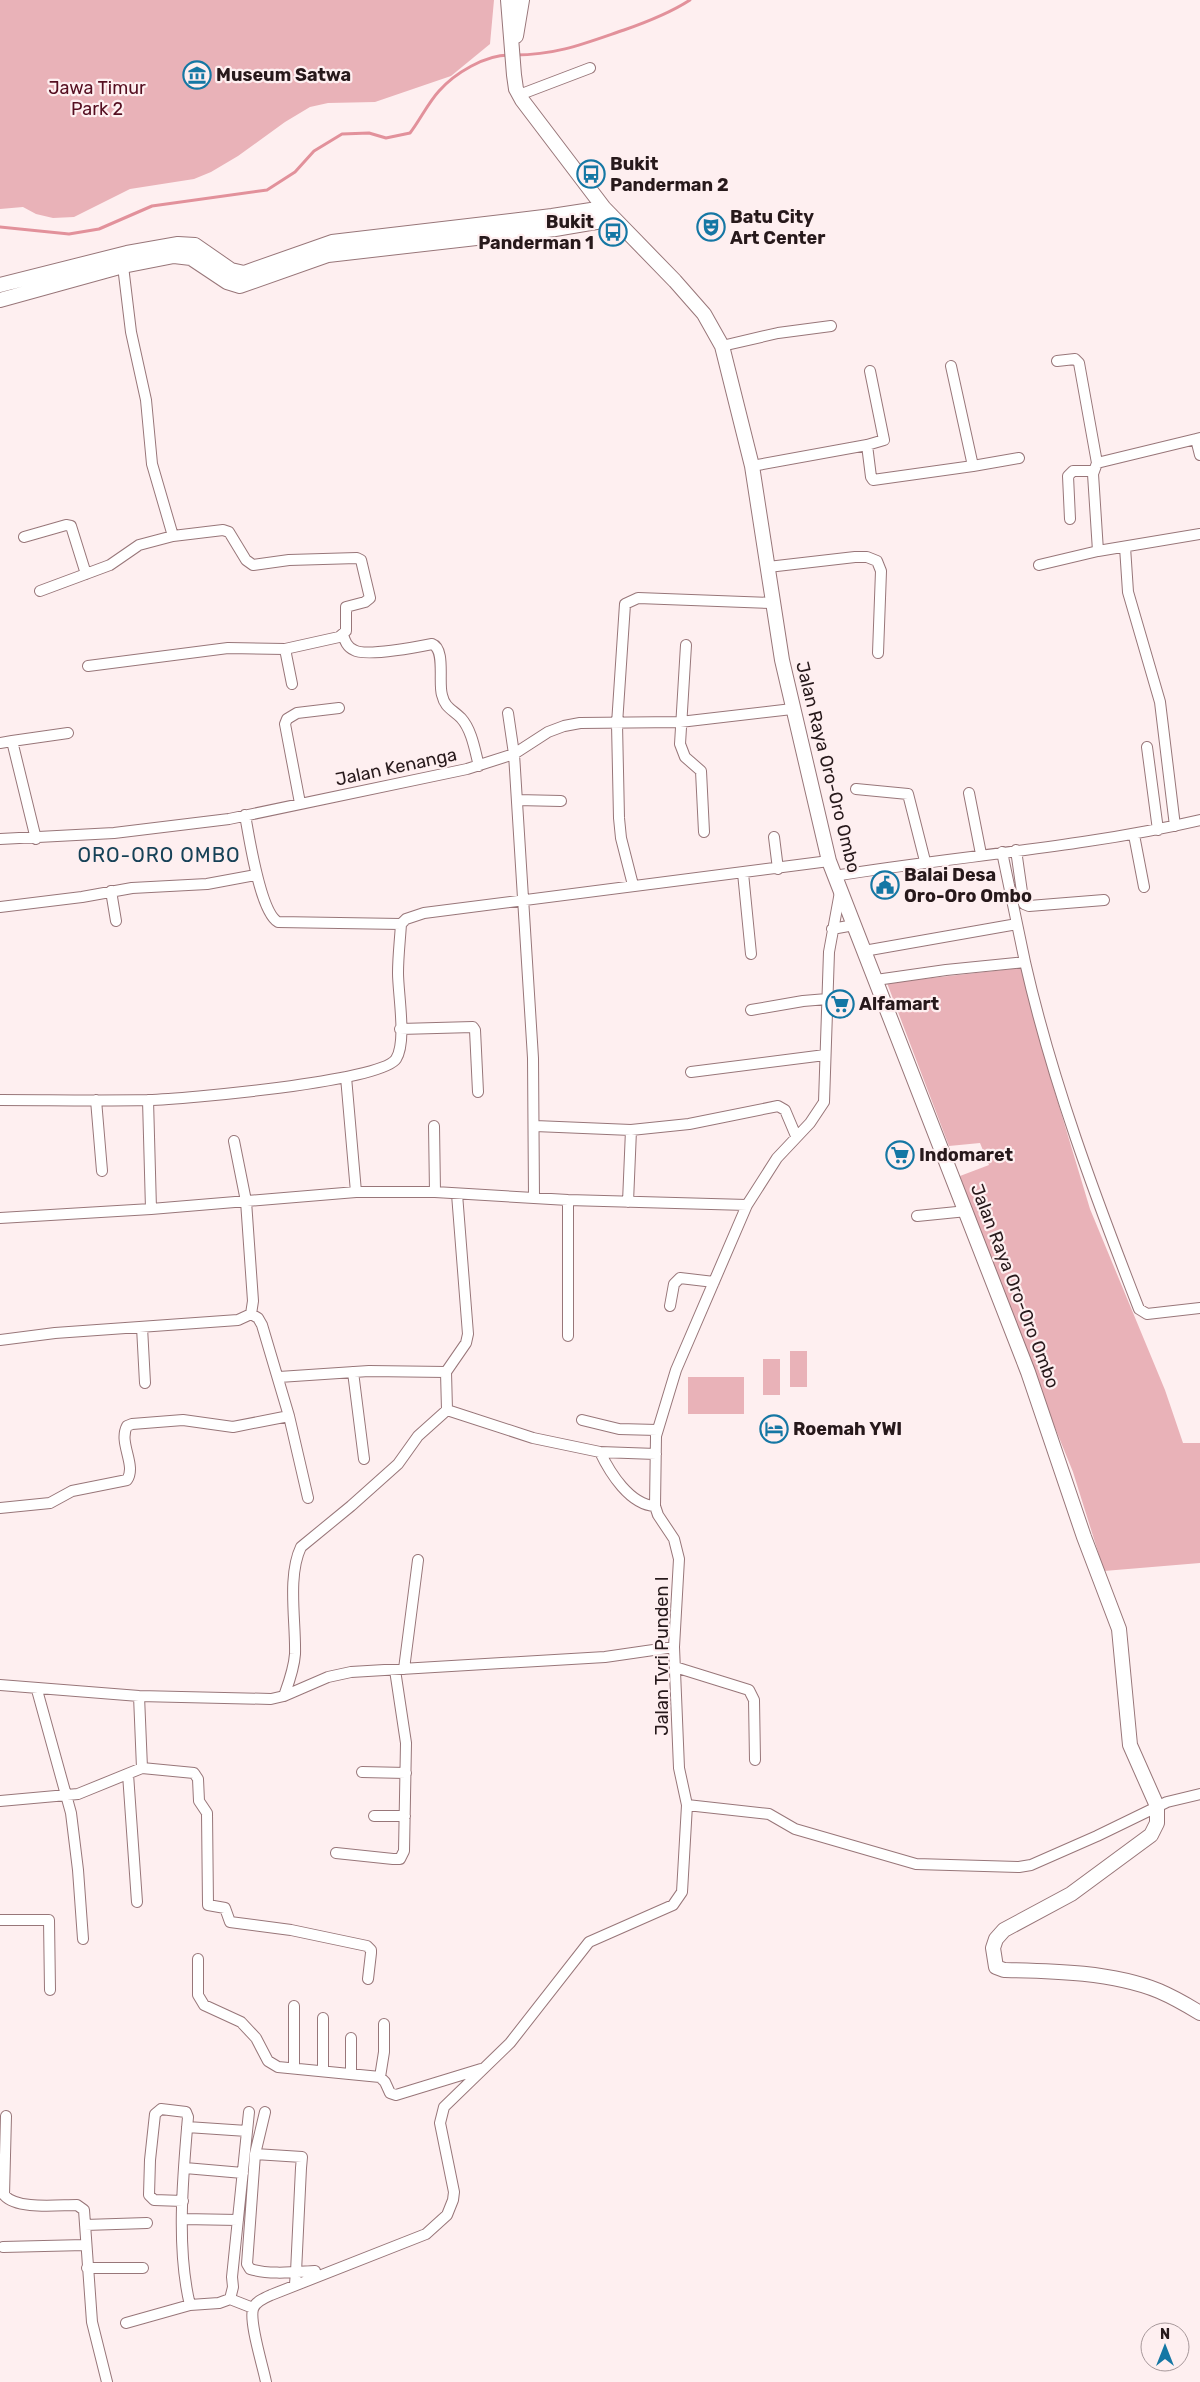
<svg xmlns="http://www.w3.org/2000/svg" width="1200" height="2382" viewBox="0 0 1200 2382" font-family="Rubik,sans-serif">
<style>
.green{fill:#e9b2b8}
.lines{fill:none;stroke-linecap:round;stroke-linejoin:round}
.stream{stroke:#e2919b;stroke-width:3}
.street-casing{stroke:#987679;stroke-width:12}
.secondary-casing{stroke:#987679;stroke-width:16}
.street{stroke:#fff;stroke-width:10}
.secondary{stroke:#fff;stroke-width:14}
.labels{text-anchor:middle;stroke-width:4.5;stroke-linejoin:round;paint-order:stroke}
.poi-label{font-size:18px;font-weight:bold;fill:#27191b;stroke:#feeff0;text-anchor:start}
.park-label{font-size:18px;fill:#550e20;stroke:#feeff0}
.street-label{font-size:18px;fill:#27191b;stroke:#feeff0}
.quarter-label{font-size:20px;letter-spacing:1px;fill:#164157;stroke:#feeff0}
</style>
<rect width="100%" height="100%" fill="#feeff0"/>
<path class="green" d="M0,0H494L490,44L451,76L375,102L328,103L310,107L285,122L238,156L211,172L194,179L130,189L74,217L53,218L36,214L23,207L0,209Z
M1021,968L1050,1076L1090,1209L1165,1390L1183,1443H1200V1563L1104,1571L1073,1472L1015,1329L960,1176L989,1165L980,1143L949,1146L887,983Z
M790,1351H807V1387H790Z
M763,1359H780V1395H763Z
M688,1377H744V1414H688Z"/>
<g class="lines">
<path class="stream" d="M515,55C557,55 586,43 624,30C647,22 670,13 690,0
M0,227L69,234L99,229L152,206L267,190L295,172L314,151L342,134L369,133L386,138L410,133C420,120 428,103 439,91C455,73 485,55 509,55"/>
<g class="street-casing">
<path id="street" d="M519,95L590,68
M722,346L778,333L831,326
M1057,361L1075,359L1079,363L1097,463L1196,439
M1200,438L1196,439L1200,455
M867,445L871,477L873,480L973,466L951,366
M752,466L867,445L884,440L870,371
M973,466L1019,458
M1070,519L1068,476L1073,471H1094
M24,537L66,525L71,526L86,574
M1125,547L1128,592L1160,702L1175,826
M1098,551L1200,534
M1039,565L1098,551L1093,474L1097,463
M768,567L855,557H867L877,561L881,571L878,653
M40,591L110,565L139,545L173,536
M343,635C345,641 347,647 354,650C365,657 417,647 432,644C446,649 438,682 442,695C445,708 452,709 461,718C472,730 475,751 479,766
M686,645L680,744L685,757L701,771L704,832
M285,649L292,684
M88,666L228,648L285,649L339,637L346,631V607L365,602L370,598L361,560L357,558L289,560L253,565L246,560L229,532L223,530L173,536L152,464L146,400L131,332L123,266
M508,713L514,754L533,1058L534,1198
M0,743L12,741
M1147,747L1158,830
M856,789L908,794L925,861
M969,793L981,854
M517,800L561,801
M300,803L285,724L287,719L297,713L339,708
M245,815C249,836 260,912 278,922L401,924L406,919L424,913L829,861
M1134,835L1144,887
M774,837L778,869
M0,839L114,833L229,819L467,769L514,754L548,732L564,726L580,723L680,722L792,709
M36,839L12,741L68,733
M1016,850L1023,899L1024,904L1029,906L1104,900
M1002,852L1025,962
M743,873L751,954
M834,876C956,856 1080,848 1200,820
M633,885L621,838L619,818L617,724L625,604L638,598L772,603
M111,891L116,921
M0,907L82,897L132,888L207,884L256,875
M832,929L854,925
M864,951L1017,924
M876,980L946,970L1025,962C1052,1081 1095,1196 1139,1309L1147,1314L1200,1308
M751,1010L803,1001L827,999
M400,1029L473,1027L475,1030L478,1092
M691,1072L825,1055
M346,1077L356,1192
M0,1100C49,1100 99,1101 148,1100C182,1099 381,1082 396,1059C407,1042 398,994 398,973C398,957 400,940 401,924
M96,1100L102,1171
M148,1100L151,1209
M434,1126L435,1192
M535,1126L631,1130L689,1124L778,1106L785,1110L796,1136
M568,1200V1336
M628,1202L631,1130
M917,1216L967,1211
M0,1218L151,1209L356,1192H435L568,1200L747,1205
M670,1306L674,1284L680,1278L714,1282
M251,1314L258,1318L262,1325L289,1416L308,1498
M142,1327L145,1383
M0,1340L55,1333L238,1320L251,1314L253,1301L246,1201L234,1141
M353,1372L364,1459
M279,1377L369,1371L446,1372
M447,1410L533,1438L600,1452L656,1454
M582,1420L619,1429L657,1430
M600,1452C610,1473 630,1505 655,1506
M0,1508L50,1503L72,1491L127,1480C137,1465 118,1443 127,1426L132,1424L183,1420L233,1427L289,1416
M675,1667L749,1690L754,1700L755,1760
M404,1669L418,1560
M0,1685L139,1696L271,1699L284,1696L328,1677L351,1672L605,1657L674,1647
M37,1690L71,1813L78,1870L83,1939
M139,1696L142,1768
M284,1696C289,1682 294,1669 295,1654C296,1622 287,1576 301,1547L351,1506L398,1464L418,1436L447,1410L446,1372L466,1343L468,1334L457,1194
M362,1772L406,1773
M128,1774L137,1902
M0,1801L78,1794L142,1768L194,1773L198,1779L199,1801L207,1813L208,1905L225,1908L230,1922L291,1930L367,1946L371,1950V1953L368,1979
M687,1805L769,1814L795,1829L916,1864L1019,1867L1031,1865L1097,1836L1167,1802L1200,1794
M374,1816H405
M336,1853L393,1859H400L404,1851L406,1743L395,1670
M0,1920H49L50,1990
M198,1959V1995L204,2005L241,2022L256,2038L268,2061L278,2067L380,2077L385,2082L390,2093L396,2095L481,2069
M323,2018V2070
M351,2038V2074
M294,2068V2006
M380,2077L384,2052V2024
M249,2112L232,2277L233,2287L230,2299L253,2308
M6,2116L4,2195C17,2210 57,2205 77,2205L84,2210L92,2322L107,2382
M187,2127L247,2131
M255,2154L265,2112
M185,2168L243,2173
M183,2201L154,2200L149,2195L150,2160L155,2114L161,2109L186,2112L188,2117C183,2175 176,2248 190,2305L219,2303L230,2299
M183,2219L238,2220
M85,2225L147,2223
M3,2247L85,2245
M87,2268H143
M295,2284L296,2272L301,2168L302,2157L255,2154L247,2264L250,2269C270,2275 295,2272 315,2271
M126,2323L190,2305
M266,2382C263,2366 249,2323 253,2309C255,2302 264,2298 271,2295L426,2234L447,2215L453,2200L454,2192L440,2123L444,2107L510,2043L589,1942L673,1905L682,1892L687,1805L679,1768L674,1647L679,1559L674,1539L658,1515L655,1506L656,1436L676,1370L747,1205L777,1158L810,1123L824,1102L829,952L840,892"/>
</g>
<g class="secondary-casing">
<path id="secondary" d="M508,0L514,75L516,89L522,100L604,208L675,281L704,314L722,346L752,466L782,660L829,861L1028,1372L1084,1537L1119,1629L1130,1745L1157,1806V1823L1151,1835L1071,1894L1004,1930L996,1939L993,1948L996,1967L1004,1970C1054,1971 1112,1972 1159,1991C1173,1997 1187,2005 1200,2013
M516,36L522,0
M0,285L127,253L178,244L195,245L231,270L244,273L332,242L552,216L604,208
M0,300L123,266L174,256L191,258L227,282L240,286L328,255L555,229L614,219"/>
</g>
<use href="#street" class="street"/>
<use href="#secondary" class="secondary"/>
</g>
<defs>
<g id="museum-ring" transform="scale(1.4375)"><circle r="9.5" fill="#feeff0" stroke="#1577a4" stroke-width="1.5"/><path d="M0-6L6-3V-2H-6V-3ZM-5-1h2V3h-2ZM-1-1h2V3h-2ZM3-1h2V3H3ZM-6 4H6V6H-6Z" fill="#1577a4"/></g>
<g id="bus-ring" transform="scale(1.4375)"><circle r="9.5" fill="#feeff0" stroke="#1577a4" stroke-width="1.5"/><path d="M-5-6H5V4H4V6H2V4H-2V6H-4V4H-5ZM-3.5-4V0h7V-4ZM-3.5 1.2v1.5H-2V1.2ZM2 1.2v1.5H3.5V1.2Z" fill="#1577a4"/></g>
<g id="theatre-ring" transform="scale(1.4375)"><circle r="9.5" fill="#feeff0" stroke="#1577a4" stroke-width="1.5"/><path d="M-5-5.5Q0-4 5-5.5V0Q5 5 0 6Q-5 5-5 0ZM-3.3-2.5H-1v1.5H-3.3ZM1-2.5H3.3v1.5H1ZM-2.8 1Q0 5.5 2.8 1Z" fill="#1577a4"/></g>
<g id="civic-ring" transform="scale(1.4375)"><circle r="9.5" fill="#feeff0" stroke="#1577a4" stroke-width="1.5"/><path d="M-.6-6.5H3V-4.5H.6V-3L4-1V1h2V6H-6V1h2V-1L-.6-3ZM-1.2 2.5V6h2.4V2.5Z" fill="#1577a4"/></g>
<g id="supermarket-ring" transform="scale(1.4375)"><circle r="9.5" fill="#feeff0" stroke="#1577a4" stroke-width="1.5"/><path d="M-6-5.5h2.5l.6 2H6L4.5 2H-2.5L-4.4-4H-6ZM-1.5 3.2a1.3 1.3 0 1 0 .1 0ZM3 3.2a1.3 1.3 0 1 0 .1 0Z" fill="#1577a4"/></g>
<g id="hotel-ring" transform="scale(1.4375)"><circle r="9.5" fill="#feeff0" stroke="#1577a4" stroke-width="1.5"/><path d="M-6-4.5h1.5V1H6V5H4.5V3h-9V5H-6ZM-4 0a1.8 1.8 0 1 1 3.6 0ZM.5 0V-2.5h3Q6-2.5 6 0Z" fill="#1577a4"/></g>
</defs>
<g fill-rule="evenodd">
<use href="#museum-ring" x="197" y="75"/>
<use href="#bus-ring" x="591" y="174"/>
<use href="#theatre-ring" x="711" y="227"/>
<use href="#bus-ring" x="613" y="232"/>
<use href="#civic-ring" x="885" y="885"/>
<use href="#supermarket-ring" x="840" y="1004"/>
<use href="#supermarket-ring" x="900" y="1155"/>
<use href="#hotel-ring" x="774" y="1429"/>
</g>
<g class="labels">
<g class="poi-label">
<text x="216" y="81">Museum Satwa</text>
<text x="610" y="170">Bukit<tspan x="610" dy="21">Panderman 2</tspan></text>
<text x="730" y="223">Batu City<tspan x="730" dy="21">Art Center</tspan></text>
<text x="594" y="228" text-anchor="end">Bukit<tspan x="594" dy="21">Panderman 1</tspan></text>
<text x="904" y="881">Balai Desa<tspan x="904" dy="21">Oro-Oro Ombo</tspan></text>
<text x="859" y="1010">Alfamart</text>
<text x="919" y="1161">Indomaret</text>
<text x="793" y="1435">Roemah YWI</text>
</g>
<g class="park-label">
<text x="97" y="94">Jawa Timur<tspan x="97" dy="21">Park 2</tspan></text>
</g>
<g class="street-label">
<text transform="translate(396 767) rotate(-12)" y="6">Jalan Kenanga</text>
<text transform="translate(828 767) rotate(76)" y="6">Jalan Raya Oro-Oro Ombo</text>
<text transform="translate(1015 1286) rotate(69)" y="6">Jalan Raya Oro-Oro Ombo</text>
<text transform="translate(662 1656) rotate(-90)" y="6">Jalan Tvri Punden I</text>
</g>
<g class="quarter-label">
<text x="159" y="862">ORO-ORO OMBO</text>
</g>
</g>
<g transform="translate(1165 2347)"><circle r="24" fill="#feeff0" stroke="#a8999b"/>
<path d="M0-4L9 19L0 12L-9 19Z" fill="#1577a4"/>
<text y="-8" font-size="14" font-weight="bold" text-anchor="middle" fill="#27191b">N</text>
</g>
</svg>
